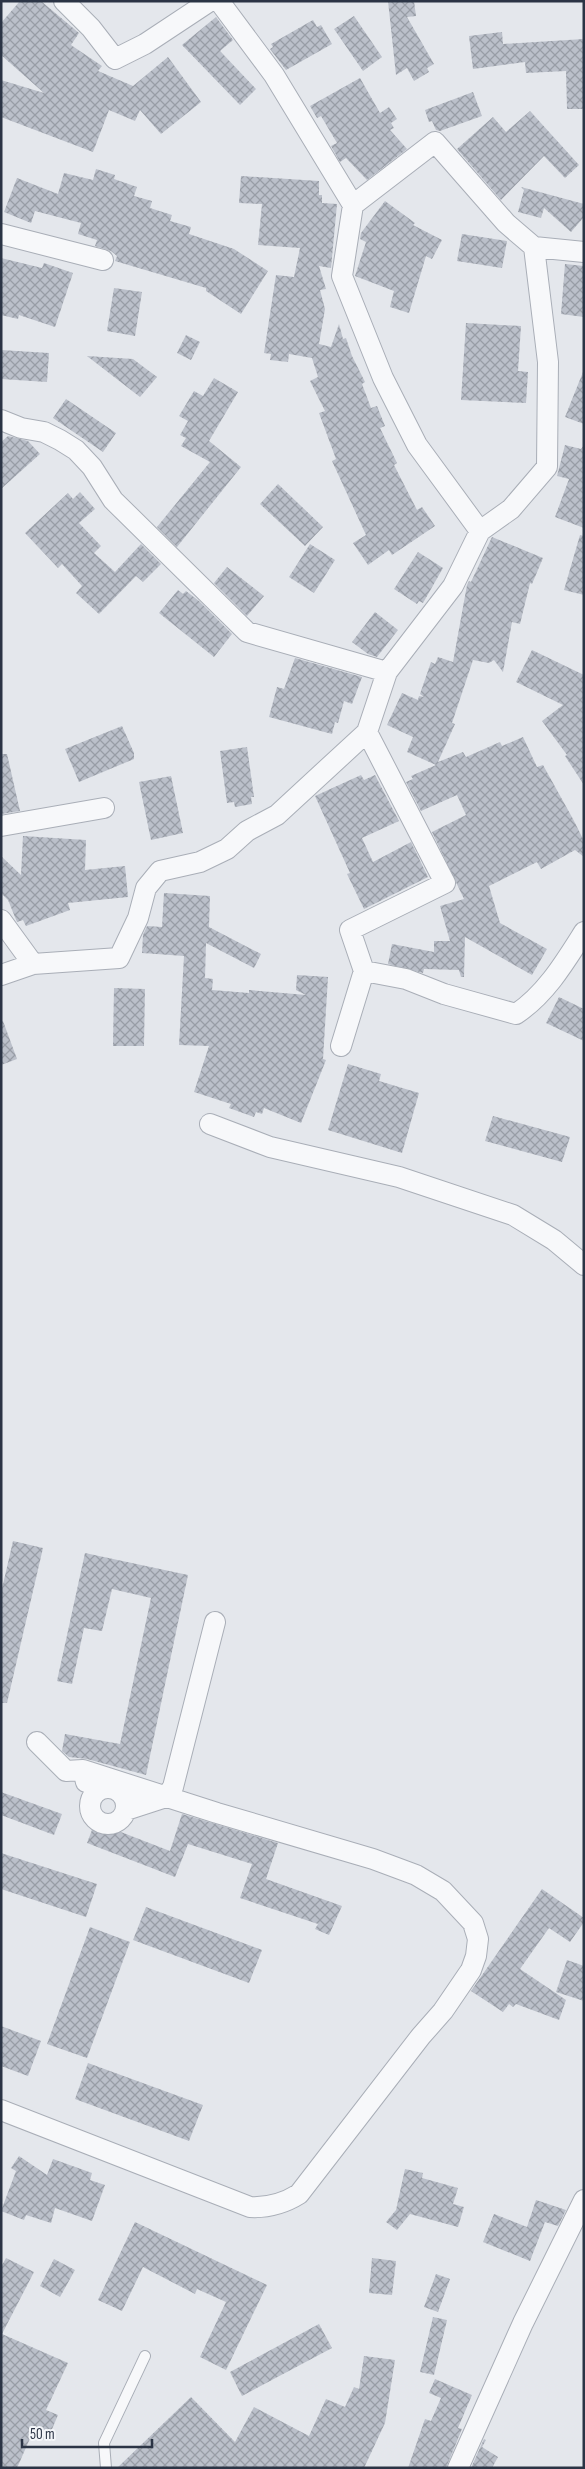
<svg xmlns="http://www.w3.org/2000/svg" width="585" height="2469" viewBox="0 0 585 2469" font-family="'Sofia Sans Condensed',sans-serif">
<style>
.building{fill:url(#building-cross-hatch)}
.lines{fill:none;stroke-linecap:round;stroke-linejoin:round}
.service-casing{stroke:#a9aeb7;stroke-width:12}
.minor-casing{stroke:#a9aeb7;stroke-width:22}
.service{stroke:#f7f8fa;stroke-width:10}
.minor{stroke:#f7f8fa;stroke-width:20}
</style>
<defs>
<pattern id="building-cross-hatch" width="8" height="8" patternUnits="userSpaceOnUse" patternTransform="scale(1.25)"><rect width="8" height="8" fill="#bbc0ca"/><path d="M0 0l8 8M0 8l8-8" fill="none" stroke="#989da6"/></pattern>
</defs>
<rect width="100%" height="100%" fill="#e4e7ec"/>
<path class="building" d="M20,1H41L79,33L71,45L102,66L98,71L133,86L168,57L201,102L161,134L140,110L135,121L109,110L93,152L1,117V80L44,93L1,55V23Z
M388,1H414L416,16L407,17L434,64L427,68L429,72L414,81L407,68L396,75Z
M354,16L382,57L363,71L334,29Z
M216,17L233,40L220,51L256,89L240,105L182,45Z
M313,20L317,27L321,25L332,44L286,70L270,49L273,47L271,44Z
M502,32L503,44L584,39V109H567L566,71L526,73L525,62L473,69L469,36Z
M360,78L380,113L389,107L397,119L391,123L394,128L390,130L407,149L367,180L346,158L340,162L331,146L337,143L321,116L317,118L310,106Z
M473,92L482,116L440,131L436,130L432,121L429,122L425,110Z
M530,111L579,165L565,178L544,156L501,200L457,149L493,117L506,132Z
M96,169L115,175L114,179L137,187L134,196L152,201L150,208L172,215L170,221L191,227L189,234L234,249L268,271L241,314L206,291V288L115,261L117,256L111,251L95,246L97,240L78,234L81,223L35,211L31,223L4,212L17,178L58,194L64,173L93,180Z
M241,176L319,181V195H322V203L337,204L331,268L319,266L326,289L320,290L325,309L319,344L331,347L339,324L343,339L346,338L352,356L365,382L362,384L371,408L377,406L385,426L380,428L397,463L394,465L417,510L422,507L435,526L392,555L389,550L368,565L353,543L366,535L332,461L336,459L319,413L325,411L310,381L318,377L312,358L289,354L288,362L270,360L271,354L264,353L276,275L294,277L300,248L258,245L262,204L239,203Z
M521,187L584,204V217L571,232L544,208L541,218L518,212L524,190Z
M385,201L415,223L413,225L442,240L432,259L426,256L409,313L390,307L394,291L355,276L366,242L360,239L361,233Z
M462,234L507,241L502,268L457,261Z
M1,258L42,268L44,263L73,273L55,327L19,315L18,319L1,315Z
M565,264L584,266V317L561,314Z
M114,288L142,292L135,336L107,331Z
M466,323L521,326L518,371L528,372L526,403L461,400Z
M186,335L200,342L191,360L177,353Z
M1,350L49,353L47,382L1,379Z
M87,356L133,359L157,377L140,397Z
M583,372H584V424L565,417Z
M214,378L238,392L209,441L241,467L177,547L157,527L210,462L181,446L186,438L180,435L188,421L179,416L194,391L203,396Z
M66,399L116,433L103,452L53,418Z
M8,436L28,441L40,454L1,489V442Z
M565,445L581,449L584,445V528L555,517L569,479L557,476Z
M278,484L323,527L305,546L260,504Z
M80,492L95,509L79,523L101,546L94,553L115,572L141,544L161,564L143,582L136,576L99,614L76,593L82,586L62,564L58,568L25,533L68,493L73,499Z
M580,535L584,536V595L564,590Z
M492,537L543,558L532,584L530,583L520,624L512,622L503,672L494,660L489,663L473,660L452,723L455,724L438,762L463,752L466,757L500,742L502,746L523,737L537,767L543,765L573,819L584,841V857L575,850L541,869L537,862L489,886L500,923L547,949L532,975L465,937L464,977H461L459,970L424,969L423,973L388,964L392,944L434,952V941H450L440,906L464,899L432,832L466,815L457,795L421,811L406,782L413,779L411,776L436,765L407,752L413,737L387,725L402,693L418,700L419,696L424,697L420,694L431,662L435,664L438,657L453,662L467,585L469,581L471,582Z
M310,544L335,560L314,593L289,577Z
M418,552L443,568L423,603L419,601L417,604L394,589Z
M227,567L264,596L247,616L214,583Z
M178,590L183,594L186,591L199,601L232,634L214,657L159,613Z
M375,612L398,630L377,657L368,654L352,642Z
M532,650L584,675V785L565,756L567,755L542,721L563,705L516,682Z
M295,658L362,677L352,704L344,701L338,723L335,722L332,734L269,717L277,687L284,689Z
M122,726L134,753V759L79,782L65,749Z
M247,747L254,797H251L252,804L235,807L234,802L227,803L220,751Z
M1,754H7L20,811L1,814Z
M361,775L364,780L375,775L399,821L362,838L373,862L411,842L428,877L364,909L347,874L350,873L315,796Z
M171,776L183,833L151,840L139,782Z
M23,836L86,840L85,870L125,866L128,897L68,903L70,910L26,926L23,920L17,922L8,900L1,893V856L21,875Z
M164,893L210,896L209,927L261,954L254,968L206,943L205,978L213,979L212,990L249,993V990L306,995L296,990L297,975L328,977L323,1059L326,1060L301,1123L264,1108L262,1114L256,1112L254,1117L229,1108L231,1104L194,1092L209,1046L179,1045L184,956L142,953L143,935L147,926L162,927Z
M114,988L145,989L144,1046H113Z
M559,997L584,1009V1041L546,1023Z
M3,1021L17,1059L1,1065V1022Z
M348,1064L381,1074L379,1081L419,1093L402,1153L328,1130Z
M493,1116L570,1137L562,1162L485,1141Z
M13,1541L43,1548L7,1703H1V1593Z
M85,1553L188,1575L146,1775L87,1759L69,1757L62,1751L65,1734L120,1744L151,1598L112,1589L102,1631L84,1628L72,1684L57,1681Z
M1,1792L62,1814L54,1835L1,1815Z
M182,1814L278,1843L266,1879L342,1906L329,1935L315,1929L318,1924L240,1898L252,1864L188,1844L175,1877L87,1843L95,1822L170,1851Z
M1,1853L97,1884L86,1917L1,1889Z
M542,1889L584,1918V1922L570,1942L549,1928L520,1969L566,2000L559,2020L516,2004L513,2007L509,2004L503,2012L471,1991Z
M146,1907L262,1950L249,1983L133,1940Z
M90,1927L130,1942L87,2058L47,2044Z
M567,1960L584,1966V2001L556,1992Z
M1,2026L41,2041L28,2076L1,2066Z
M88,2063L203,2105L189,2141L75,2099Z
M19,2156L47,2175L53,2159L92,2173L90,2180L105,2185L92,2221L55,2208L51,2223L26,2215L24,2220L1,2211L16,2171L11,2168Z
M405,2169L423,2173L422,2178L458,2188L453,2204L464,2207L458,2227L410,2214L397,2230L386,2222L396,2210Z
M536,2200L566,2210L558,2226L545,2222L530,2261L483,2242L494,2214L527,2227Z
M135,2222L267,2285L226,2370L200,2357L226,2302L197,2289L195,2294L143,2267L122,2311L98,2300Z
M6,2258L34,2272L2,2334L68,2363L46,2410L58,2415L47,2441L32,2434L17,2468H1V2267Z
M372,2258L396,2261L392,2295L369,2293Z
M54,2259L75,2270L60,2297L40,2286Z
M436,2274L450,2279L438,2312L424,2307Z
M433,2317L447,2320L434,2375L420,2372Z
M319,2324L332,2348L242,2396L230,2372Z
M364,2356L395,2360L385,2423L364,2468H117L191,2397L235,2442L254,2407L309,2436L326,2399L345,2407L354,2387L359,2389Z
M435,2379L472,2395L458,2428L462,2429L446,2468H408L425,2419L431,2421L441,2398L429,2393Z
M484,2439L486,2440L482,2447L498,2457L492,2468H471Z"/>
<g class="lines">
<g class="service-casing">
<path id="service" d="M106,2468L104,2443L145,2356"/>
</g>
<g class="minor-casing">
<path id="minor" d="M64,1L91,28L115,59L145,44L210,1
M353,205L435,142L506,223L534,247L548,362L547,467L511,509L480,531
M1,234L103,260
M534,247L584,252
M1,420L21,428L44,432L60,440L76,450L92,467L113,500L247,632L387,672
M1,826L104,808
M1,920L33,964
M364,971L406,979L444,994L516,1014C546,994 565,962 584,932
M1,975L33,964L119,958L138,918L146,888L160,871L200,862L227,849L247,831L277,815L367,732L387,672L453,586L480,531L417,445L383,378L342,276L353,205L274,75L219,1
M341,1046L364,971L350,930L445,883L367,732
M210,1124L270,1147L399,1177L513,1215L554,1240L584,1265
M37,1742L66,1771L83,1770L86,1782
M90 1806a18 18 0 1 1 36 0a18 18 0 1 1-36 0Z
M126,1810L166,1797L173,1787L215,1622
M1,2110L250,2207C268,2208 283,2204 299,2194L421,2036L443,2011L471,1970L476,1956L478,1939L473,1923L443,1891L416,1875L373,1859L217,1813L83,1770
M458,2468L523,2323L584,2200"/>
</g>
<use href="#service" class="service"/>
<use href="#minor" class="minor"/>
</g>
<rect width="585" height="2469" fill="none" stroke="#2b3445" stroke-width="5"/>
<path d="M22 2439v8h130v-8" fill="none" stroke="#2b3445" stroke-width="2.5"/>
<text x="30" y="2439" font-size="15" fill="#2b3445" stroke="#f4f6f9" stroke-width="4" paint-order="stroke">50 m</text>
</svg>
